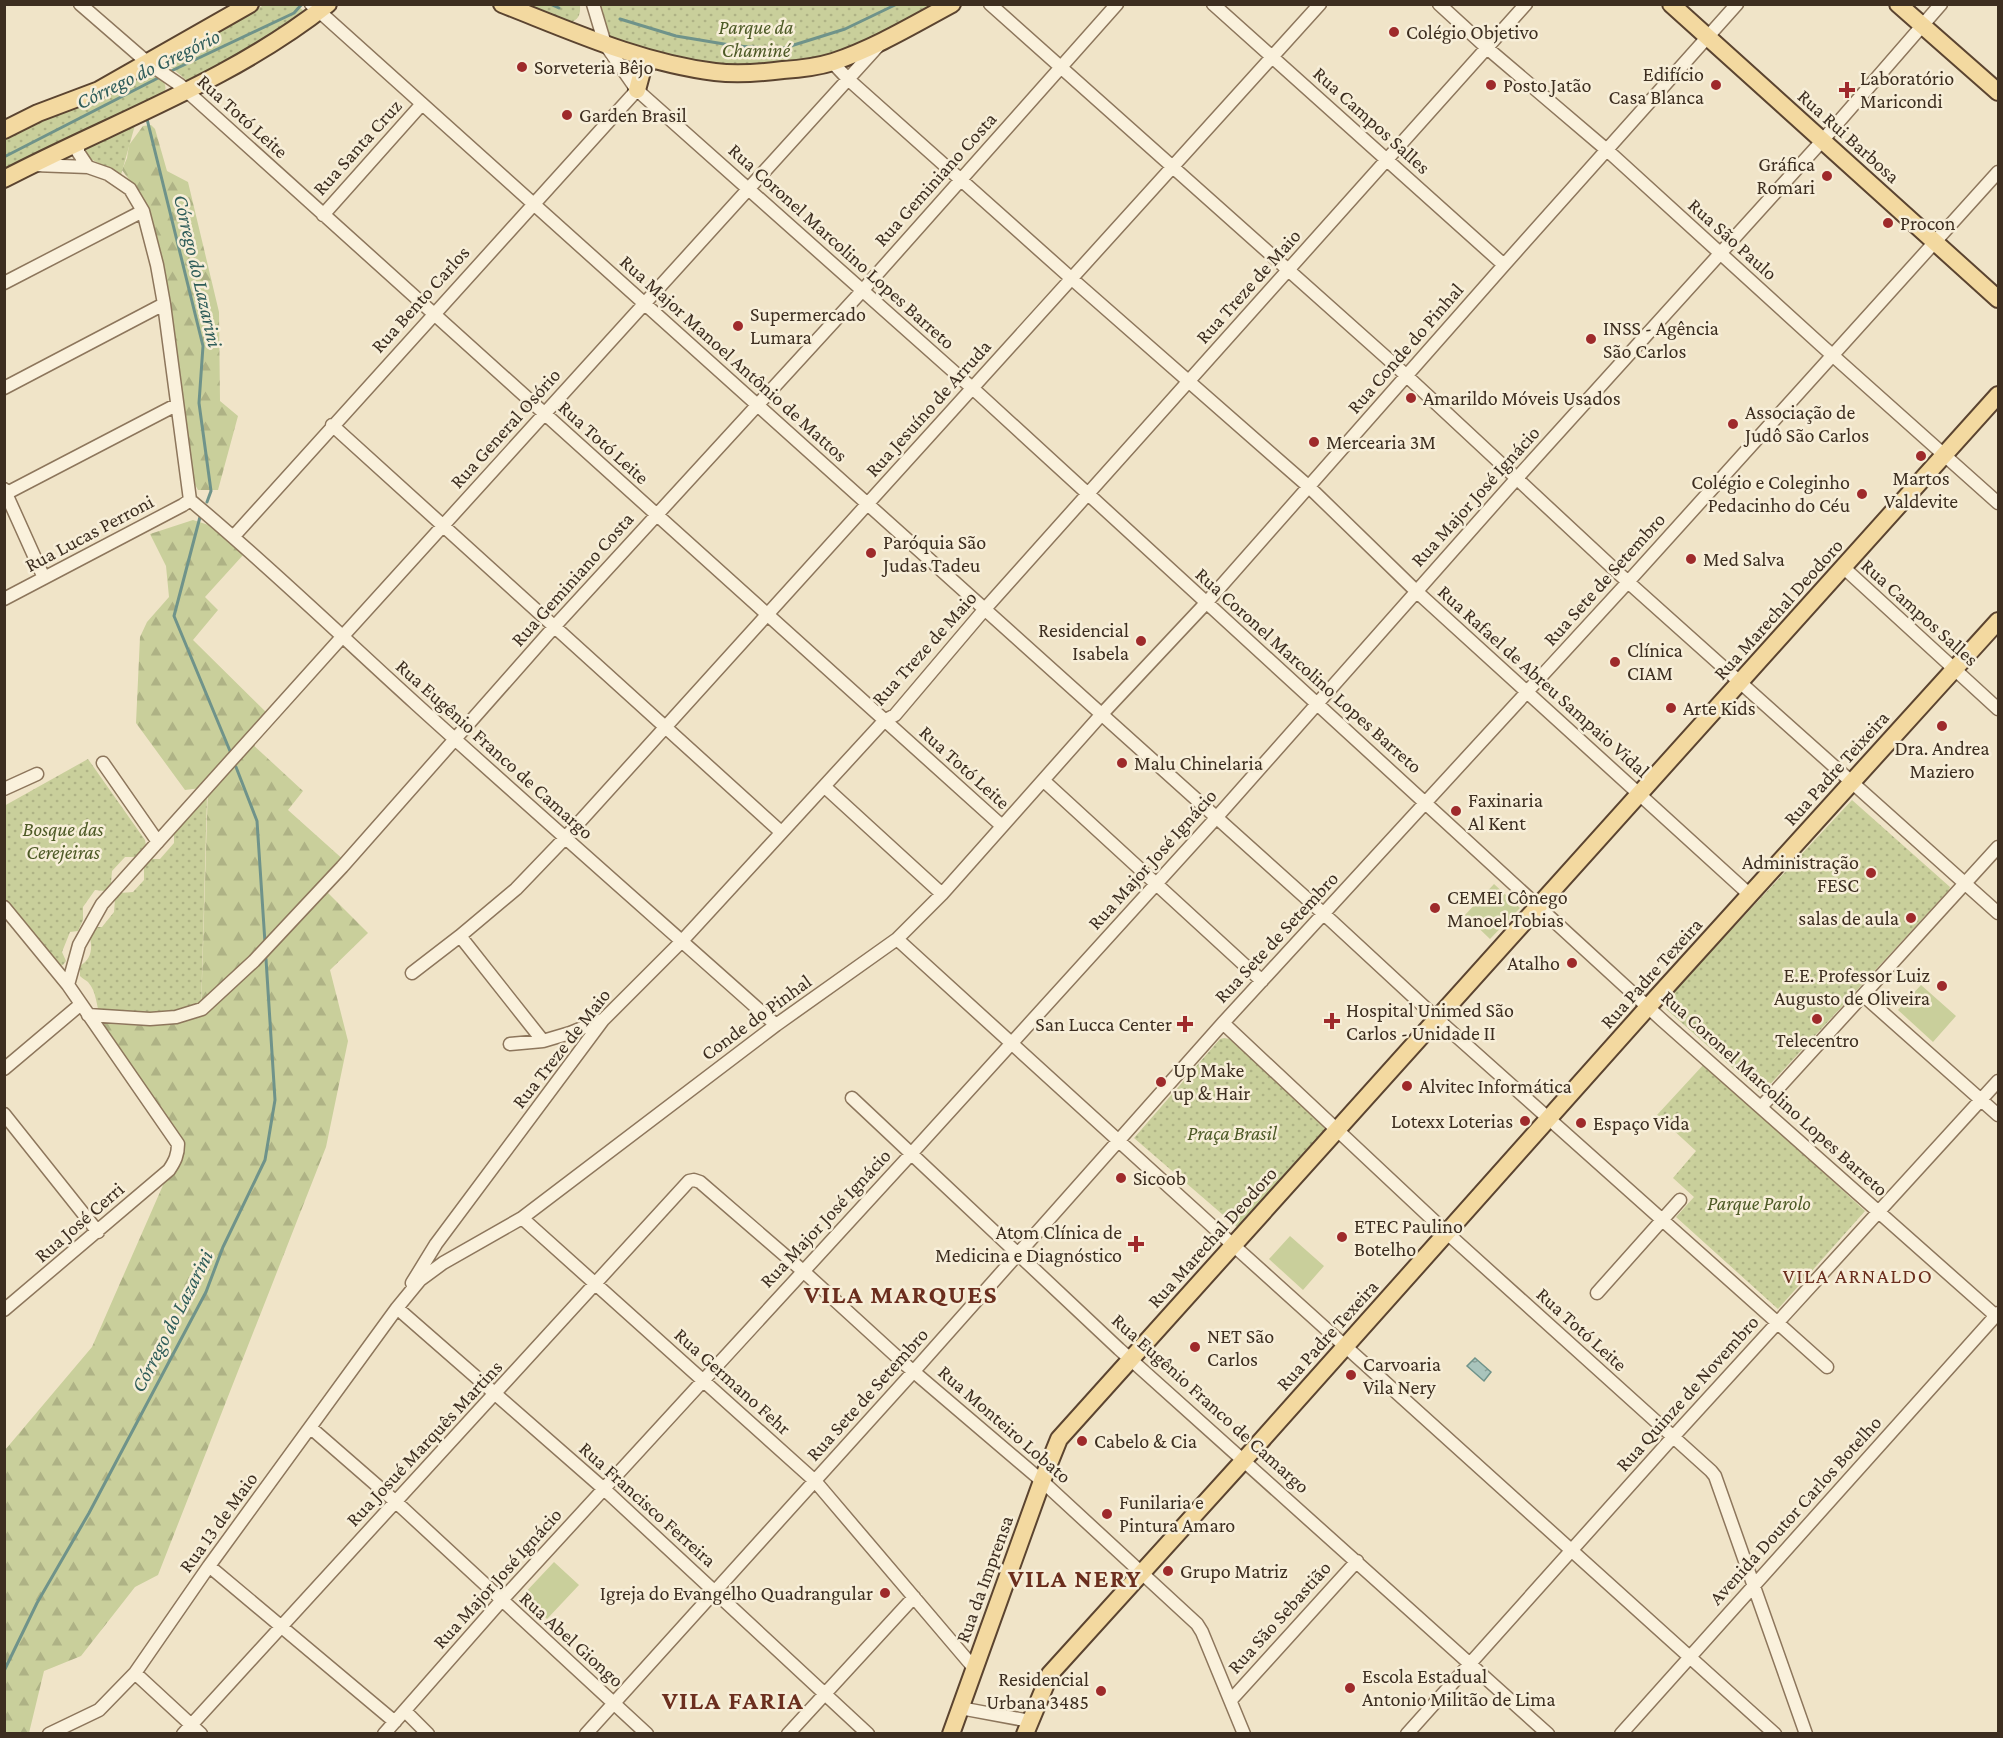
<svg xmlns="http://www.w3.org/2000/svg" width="2003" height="1738" viewBox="0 0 2003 1738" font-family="'Crimson Pro',serif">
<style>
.grass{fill:#c9cf9b}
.forest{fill:url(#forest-firs)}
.park{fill:url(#park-dots)}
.water{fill:url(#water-ripples);stroke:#6f938a;stroke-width:1.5}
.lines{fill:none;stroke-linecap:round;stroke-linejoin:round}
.stream{stroke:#6f938a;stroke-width:3}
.minor-casing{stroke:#8d765c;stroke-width:15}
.major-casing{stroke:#5b4430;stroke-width:20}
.minor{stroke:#faf1dc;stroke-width:12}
.major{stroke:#f3d9a0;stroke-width:16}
.poi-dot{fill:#9e2a2b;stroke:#f7eed8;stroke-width:2}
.labels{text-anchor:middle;stroke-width:5;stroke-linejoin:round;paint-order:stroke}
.park-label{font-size:20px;font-style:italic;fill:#4d5a26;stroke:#f7eed8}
.poi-label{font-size:20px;fill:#3d2e20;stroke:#f7eed8;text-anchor:start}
.street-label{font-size:20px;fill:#3d2e20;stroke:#f7eed8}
.water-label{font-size:21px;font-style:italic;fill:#2f5d5a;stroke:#f7eed8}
.neighbourhood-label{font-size:21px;letter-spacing:1.5px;fill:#6b2e1e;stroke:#f7eed8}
.district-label{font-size:26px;font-weight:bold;letter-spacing:1.5px;fill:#6b2e1e;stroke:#f7eed8}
</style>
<defs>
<pattern id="forest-firs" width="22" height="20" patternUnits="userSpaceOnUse" patternTransform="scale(1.5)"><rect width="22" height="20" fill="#c9cf9b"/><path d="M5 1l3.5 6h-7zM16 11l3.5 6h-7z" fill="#aeb285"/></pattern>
<pattern id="park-dots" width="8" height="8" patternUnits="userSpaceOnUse" patternTransform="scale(1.5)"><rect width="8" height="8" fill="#c9cf9b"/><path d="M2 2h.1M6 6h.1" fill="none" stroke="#aeb285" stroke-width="1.8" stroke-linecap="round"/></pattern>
<pattern id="water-ripples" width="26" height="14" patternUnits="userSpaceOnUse" patternTransform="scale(1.5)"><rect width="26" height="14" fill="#a9c4bc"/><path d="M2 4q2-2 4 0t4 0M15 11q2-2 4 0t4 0" fill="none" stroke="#8ba098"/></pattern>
</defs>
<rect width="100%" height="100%" fill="#f0e4c8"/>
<path class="grass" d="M1494,884L1520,908L1490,939L1465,915Z
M1921,985L1956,1016L1933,1042L1898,1010Z
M1290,1236L1324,1266L1303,1290L1269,1259Z
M554,1562L579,1585L547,1619L522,1596Z"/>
<path class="forest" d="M151,125L155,129L167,171L188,182L219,312L220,401L238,416L218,490H198L193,481L168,304L136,189L122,170L127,158L129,145L143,126Z
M193,520L215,527L244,554L205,597L218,610L193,640L269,715L201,788L185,790L136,723L140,637L147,622L169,597L166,566L150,534Z
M249,741L303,791L288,810L346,862L323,888L368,933L330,970L348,1041L326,1147L158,1575L135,1587L81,1656L44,1671L29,1733L5,1734V1450L92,1347L178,1151L90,1023L150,1026L201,1013L208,786Z"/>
<path class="park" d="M264,5H297L307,14L306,17L191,80H186L171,67L170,60L173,55Z
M517,5H580C581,17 577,21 566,24Z
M593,5H952L882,42L753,74L605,44Z
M151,73C161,76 170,85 163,95L5,173V135L135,78Z
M137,118L121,175L85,156L83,152L86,146Z
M88,759L145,840L146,846L136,857H125L112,871L111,883L105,891L95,890L83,907V920L78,931L70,932L62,952L66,961L63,965L56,966L5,902L4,806Z
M207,796L201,1008L102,1021C96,1010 98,993 88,982C86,980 83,979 80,976V966C92,959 93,947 89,935L94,927H102L114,912L115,899L120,893L133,892L144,880V867L148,859H160L174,843V833Z
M1852,800L1950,887L1949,890L1764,1091L1760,1092L1666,1009L1665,1001Z
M1224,1038L1230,1039L1323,1124L1325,1130L1324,1135L1241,1225L1237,1227L1134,1138L1220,1039Z
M1705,1063L1865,1211L1778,1309L1676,1217L1694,1197L1673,1178L1696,1151L1657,1115Z"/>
<path class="water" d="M1475,1358L1491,1372L1484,1381L1467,1366Z"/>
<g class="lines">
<path class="stream" d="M550,4L559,8
M620,19L676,36L736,46L781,49L845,29L897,4
M169,72L294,13L302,4
M147,119L203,346L199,403L211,491L207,502
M4,157L160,77
M200,517L174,616L230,751
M236,767L257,821L265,943
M4,1671L37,1603L89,1513L206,1292L223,1247L265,1160L275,1100L266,959"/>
<g class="minor-casing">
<path id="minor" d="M80,4L148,63L180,85L1002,826
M311,4L1325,915L1445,1026L1827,1367
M593,4L605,44L637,90L980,395L1662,1020L1996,1316
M990,4L1397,367L1628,582L1998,913
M1213,4L1504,265
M1439,4L1487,48L1608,151L1821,345L1998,503
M832,62L849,80L1072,279L1308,486L1416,591L1750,895
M78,142V152L88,167
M34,165L88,167L108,174L130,189L143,211L157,265L164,304L190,500
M323,215L421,105
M4,283L143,211
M4,388L164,304
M332,425L781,832
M4,489L44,578
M7,493L176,405
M190,500C268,565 341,636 416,704C535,812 656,918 776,1025
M234,536L637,90
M1843,567L1998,709
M4,599L183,505L190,500
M103,763L158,842
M1044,781L1262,981
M825,787L942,894
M4,789L37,774
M4,907L68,985L178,1144C178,1155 175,1161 169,1170L4,1310
M460,936L543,1041
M897,939L1233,1245L1775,1734
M412,973L460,936L516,889L565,838L1320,4
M68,985L79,945L102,904L342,637L879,45
M1864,996L1998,1115
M88,1015L150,1019L176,1017L202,1009L254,961L342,867L554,627L862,291L1117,4
M1223,1023L1447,1233L1711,1471L1715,1476L1806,1734
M510,1044L543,1041L570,1033L602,1020
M4,1069L81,1004
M852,1098L1119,1349L1548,1734
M1761,1107L1998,847
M4,1114L98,1232
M522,1218L815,1481L974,1668
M412,1283L436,1244L603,1020L682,941L884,721L895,715L984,610L1526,4
M1597,1293L1680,1200
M397,1308L604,1489L868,1734
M311,1428L396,1502L647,1734
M209,1566L395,1722
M135,1673L201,1734
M1231,1700L1357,1561
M960,1708L1030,1721
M405,1711L428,1734
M49,1734L99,1710L135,1673L209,1566L397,1308L420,1280L443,1263L522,1218L776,1025L897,939L942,894L1101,715L1207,602L1504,265L1737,4
M183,1734L689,1181L694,1180L700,1182L803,1271L907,1366L1042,1481L1197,1624L1202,1632L1244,1734
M384,1734L501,1601L911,1154L1216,818L1517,478L1822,141L1941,4
M586,1734L914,1371L1223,1023L1628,582L1998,172
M788,1734L914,1597
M1407,1734L1673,1437L1998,1081
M1621,1734L1998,1313"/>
</g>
<g class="major-casing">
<path id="major" d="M502,4C571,31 641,63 715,72C738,75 760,73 783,70C799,69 817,67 833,62C875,48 913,25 952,4
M1671,4L1998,299
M1898,4L1998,92
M637,90L644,64L655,60
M4,130L38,113L99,90L250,4
M4,179C113,122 231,81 328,4
M951,1734L1042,1481L1059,1439L1998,395
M1025,1734L1050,1674L1244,1460L1648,1007L1998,621"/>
</g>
<use href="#minor" class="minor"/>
<use href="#major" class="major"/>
</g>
<g class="poi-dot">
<circle cx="1394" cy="32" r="6"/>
<circle cx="522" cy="67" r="6"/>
<circle cx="1491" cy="85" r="6"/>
<circle cx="1716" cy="85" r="6"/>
<path d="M1844 81h6v6h6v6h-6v6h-6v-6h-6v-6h6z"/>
<circle cx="567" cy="115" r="6"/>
<circle cx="1827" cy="176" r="6"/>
<circle cx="1888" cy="223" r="6"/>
<circle cx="738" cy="326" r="6"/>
<circle cx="1591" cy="339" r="6"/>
<circle cx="1411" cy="398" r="6"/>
<circle cx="1733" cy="424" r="6"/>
<circle cx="1314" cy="442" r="6"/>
<circle cx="1921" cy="456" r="6"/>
<circle cx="1862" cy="494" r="6"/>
<circle cx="871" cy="553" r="6"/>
<circle cx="1691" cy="559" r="6"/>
<circle cx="1141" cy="641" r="6"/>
<circle cx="1615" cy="662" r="6"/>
<circle cx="1671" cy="708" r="6"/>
<circle cx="1942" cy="726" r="6"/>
<circle cx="1122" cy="763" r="6"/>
<circle cx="1456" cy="811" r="6"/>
<circle cx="1871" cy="873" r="6"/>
<circle cx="1435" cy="908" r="6"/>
<circle cx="1911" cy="918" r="6"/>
<circle cx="1572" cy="963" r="6"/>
<circle cx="1942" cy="986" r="6"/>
<circle cx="1817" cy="1019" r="6"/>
<path d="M1329 1012h6v6h6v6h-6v6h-6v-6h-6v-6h6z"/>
<path d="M1182 1015h6v6h6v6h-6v6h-6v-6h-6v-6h6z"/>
<circle cx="1161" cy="1082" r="6"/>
<circle cx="1407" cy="1086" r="6"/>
<circle cx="1525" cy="1121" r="6"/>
<circle cx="1581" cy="1123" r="6"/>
<circle cx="1121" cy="1178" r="6"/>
<circle cx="1342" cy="1237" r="6"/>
<path d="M1133 1235h6v6h6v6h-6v6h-6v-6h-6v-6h6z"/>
<circle cx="1195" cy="1347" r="6"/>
<circle cx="1351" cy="1375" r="6"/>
<circle cx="1082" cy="1441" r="6"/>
<circle cx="1107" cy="1514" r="6"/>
<circle cx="1168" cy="1571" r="6"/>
<circle cx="885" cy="1593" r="6"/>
<circle cx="1350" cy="1688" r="6"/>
<circle cx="1101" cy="1691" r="6"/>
</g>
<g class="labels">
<g class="park-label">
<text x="756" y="34">Parque da<tspan x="756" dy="23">Chaminé</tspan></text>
<text x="63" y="836">Bosque das<tspan x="63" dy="23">Cerejeiras</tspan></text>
<text x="1232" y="1140">Praça Brasil</text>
<text x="1759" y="1210">Parque Parolo</text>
</g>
<g class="poi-label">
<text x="1406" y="39">Colégio Objetivo</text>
<text x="534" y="74">Sorveteria Bêjo</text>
<text x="1704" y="81" text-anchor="end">Edifício<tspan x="1704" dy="23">Casa Blanca</tspan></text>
<text x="1860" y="85">Laboratório<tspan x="1860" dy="23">Maricondi</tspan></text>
<text x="1503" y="92">Posto Jatão</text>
<text x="579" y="122">Garden Brasil</text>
<text x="1815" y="171" text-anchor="end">Gráfica<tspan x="1815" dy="23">Romari</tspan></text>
<text x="1900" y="230">Procon</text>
<text x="750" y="321">Supermercado<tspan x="750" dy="23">Lumara</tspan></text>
<text x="1603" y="335">INSS - Agência<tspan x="1603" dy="23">São Carlos</tspan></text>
<text x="1423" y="405">Amarildo Móveis Usados</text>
<text x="1745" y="419">Associação de<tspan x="1745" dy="23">Judô São Carlos</tspan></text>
<text x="1326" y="449">Mercearia 3M</text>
<text x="1921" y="485" text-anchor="middle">Martos<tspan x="1921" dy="23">Valdevite</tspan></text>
<text x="1850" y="489" text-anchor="end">Colégio e Coleginho<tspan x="1850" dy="23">Pedacinho do Céu</tspan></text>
<text x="883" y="549">Paróquia São<tspan x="883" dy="23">Judas Tadeu</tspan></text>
<text x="1703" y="566">Med Salva</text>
<text x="1129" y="637" text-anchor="end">Residencial<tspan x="1129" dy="23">Isabela</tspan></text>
<text x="1627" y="657">Clínica<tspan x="1627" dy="23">CIAM</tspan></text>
<text x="1683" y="715">Arte Kids</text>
<text x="1942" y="755" text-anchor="middle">Dra. Andrea<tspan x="1942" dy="23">Maziero</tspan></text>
<text x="1134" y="770">Malu Chinelaria</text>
<text x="1468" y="807">Faxinaria<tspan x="1468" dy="23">Al Kent</tspan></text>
<text x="1859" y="869" text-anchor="end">Administração<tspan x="1859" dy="23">FESC</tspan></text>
<text x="1447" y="904">CEMEI Cônego<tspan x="1447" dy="23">Manoel Tobias</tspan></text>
<text x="1899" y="925" text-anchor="end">salas de aula</text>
<text x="1560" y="970" text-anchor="end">Atalho</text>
<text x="1930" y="982" text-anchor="end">E.E. Professor Luiz<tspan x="1930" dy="23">Augusto de Oliveira</tspan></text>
<text x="1346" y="1017">Hospital Unimed São<tspan x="1346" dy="23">Carlos - Unidade II</tspan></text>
<text x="1172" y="1031" text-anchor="end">San Lucca Center</text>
<text x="1817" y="1047" text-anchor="middle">Telecentro</text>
<text x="1173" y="1077">Up Make<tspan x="1173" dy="23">up &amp; Hair</tspan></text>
<text x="1419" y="1093">Alvitec Informática</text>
<text x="1513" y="1128" text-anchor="end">Lotexx Loterias</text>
<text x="1593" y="1130">Espaço Vida</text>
<text x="1133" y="1185">Sicoob</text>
<text x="1354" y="1233">ETEC Paulino<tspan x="1354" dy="23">Botelho</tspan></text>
<text x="1122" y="1239" text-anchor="end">Atom Clínica de<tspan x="1122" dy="23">Medicina e Diagnóstico</tspan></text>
<text x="1207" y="1343">NET São<tspan x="1207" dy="23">Carlos</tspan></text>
<text x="1363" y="1371">Carvoaria<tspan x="1363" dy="23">Vila Nery</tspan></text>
<text x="1094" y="1448">Cabelo &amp; Cia</text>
<text x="1119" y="1509">Funilaria e<tspan x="1119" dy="23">Pintura Amaro</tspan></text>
<text x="1180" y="1578">Grupo Matriz</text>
<text x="873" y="1600" text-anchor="end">Igreja do Evangelho Quadrangular</text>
<text x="1362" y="1683">Escola Estadual<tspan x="1362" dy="23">Antonio Militão de Lima</tspan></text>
<text x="1089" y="1686" text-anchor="end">Residencial<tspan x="1089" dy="23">Urbana 3485</tspan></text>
</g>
<g class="street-label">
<text transform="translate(243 116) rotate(42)" y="7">Rua Totó Leite</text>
<text transform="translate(1372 120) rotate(42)" y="7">Rua Campos Salles</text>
<text transform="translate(1849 136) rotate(42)" y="7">Rua Rui Barbosa</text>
<text transform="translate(357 147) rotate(-48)" y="7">Rua Santa Cruz</text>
<text transform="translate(935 179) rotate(-48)" y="7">Rua Geminiano Costa</text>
<text transform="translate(1733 239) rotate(42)" y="7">Rua São Paulo</text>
<text transform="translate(842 246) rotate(42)" y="7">Rua Coronel Marcolino Lopes Barreto</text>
<text transform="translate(1248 286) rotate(-48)" y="7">Rua Treze de Maio</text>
<text transform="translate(420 299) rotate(-48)" y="7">Rua Bento Carlos</text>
<text transform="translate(1405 348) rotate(-49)" y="7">Rua Conde do Pinhal</text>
<text transform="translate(734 358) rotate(42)" y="7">Rua Major Manoel Antônio de Mattos</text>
<text transform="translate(928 408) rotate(-48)" y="7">Rua Jesuíno de Arruda</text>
<text transform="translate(505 428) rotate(-48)" y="7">Rua General Osório</text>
<text transform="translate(604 442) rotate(42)" y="7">Rua Totó Leite</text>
<text transform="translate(1475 496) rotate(-48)" y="7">Rua Major José Ignácio</text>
<text transform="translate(89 533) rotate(-28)" y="7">Rua Lucas Perroni</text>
<text transform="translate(572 579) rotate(-48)" y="7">Rua Geminiano Costa</text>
<text transform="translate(1604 579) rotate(-48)" y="7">Rua Sete de Setembro</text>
<text transform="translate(1778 609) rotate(-48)" y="7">Rua Marechal Deodoro</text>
<text transform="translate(1920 612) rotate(42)" y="7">Rua Campos Salles</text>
<text transform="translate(924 648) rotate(-48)" y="7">Rua Treze de Maio</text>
<text transform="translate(1309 670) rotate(42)" y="7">Rua Coronel Marcolino Lopes Barreto</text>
<text transform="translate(1544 681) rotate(42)" y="7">Rua Rafael de Abreu Sampaio Vidal</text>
<text transform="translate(495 749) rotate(42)" y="7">Rua Eugênio Franco de Camargo</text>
<text transform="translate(965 767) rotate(42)" y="7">Rua Totó Leite</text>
<text transform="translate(1836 768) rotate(-48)" y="7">Rua Padre Teixeira</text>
<text transform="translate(1152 859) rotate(-48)" y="7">Rua Major José Ignácio</text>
<text transform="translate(1276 937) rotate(-47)" y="7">Rua Sete de Setembro</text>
<text transform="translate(1651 973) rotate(-48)" y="7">Rua Padre Texeira</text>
<text transform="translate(756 1017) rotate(-36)" y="7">Conde do Pinhal</text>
<text transform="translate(561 1048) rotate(-52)" y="7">Rua Treze de Maio</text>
<text transform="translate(1775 1093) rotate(42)" y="7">Rua Coronel Marcolino Lopes Barreto</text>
<text transform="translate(825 1218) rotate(-47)" y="7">Rua Major José Ignácio</text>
<text transform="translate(79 1222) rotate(-41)" y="7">Rua José Cerri</text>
<text transform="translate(1212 1237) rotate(-48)" y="7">Rua Marechal Deodoro</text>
<text transform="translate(1582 1329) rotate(42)" y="7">Rua Totó Leite</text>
<text transform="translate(1327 1335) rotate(-48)" y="7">Rua Padre Texeira</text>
<text transform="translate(733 1381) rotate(42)" y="7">Rua Germano Fehr</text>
<text transform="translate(1687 1393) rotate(-48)" y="7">Rua Quinze de Novembro</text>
<text transform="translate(867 1394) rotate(-48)" y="7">Rua Sete de Setembro</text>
<text transform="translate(1211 1403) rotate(42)" y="7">Rua Eugênio Franco de Camargo</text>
<text transform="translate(1005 1424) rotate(41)" y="7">Rua Monteiro Lobato</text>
<text transform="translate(424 1443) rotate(-47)" y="7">Rua Josué Marquês Martins</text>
<text transform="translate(648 1504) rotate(42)" y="7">Rua Francisco Ferreira</text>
<text transform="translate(1795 1510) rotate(-48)" y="7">Avenida Doutor Carlos Botelho</text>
<text transform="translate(218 1522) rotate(-54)" y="7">Rua 13 de Maio</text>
<text transform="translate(497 1578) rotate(-48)" y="7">Rua Major José Ignácio</text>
<text transform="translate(984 1579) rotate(-70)" y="7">Rua da Imprensa</text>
<text transform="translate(1279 1617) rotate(-48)" y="7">Rua São Sebastião</text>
<text transform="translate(572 1639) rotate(42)" y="7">Rua Abel Giongo</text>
</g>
<g class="water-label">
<text transform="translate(148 69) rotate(-26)" y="7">Córrego do Gregório</text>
<text transform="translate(198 271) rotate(77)" y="7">Córrego do Lazarini</text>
<text transform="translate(172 1321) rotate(-63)" y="7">Córrego do Lazarini</text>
</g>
<g class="neighbourhood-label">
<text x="1858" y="1283">VILA ARNALDO</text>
</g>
<g class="district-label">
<text x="901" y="1303">VILA MARQUES</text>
<text x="1075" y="1587">VILA NERY</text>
<text x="733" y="1709">VILA FARIA</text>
</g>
</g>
<rect width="2003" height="1738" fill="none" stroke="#3d2e20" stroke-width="12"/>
</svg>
